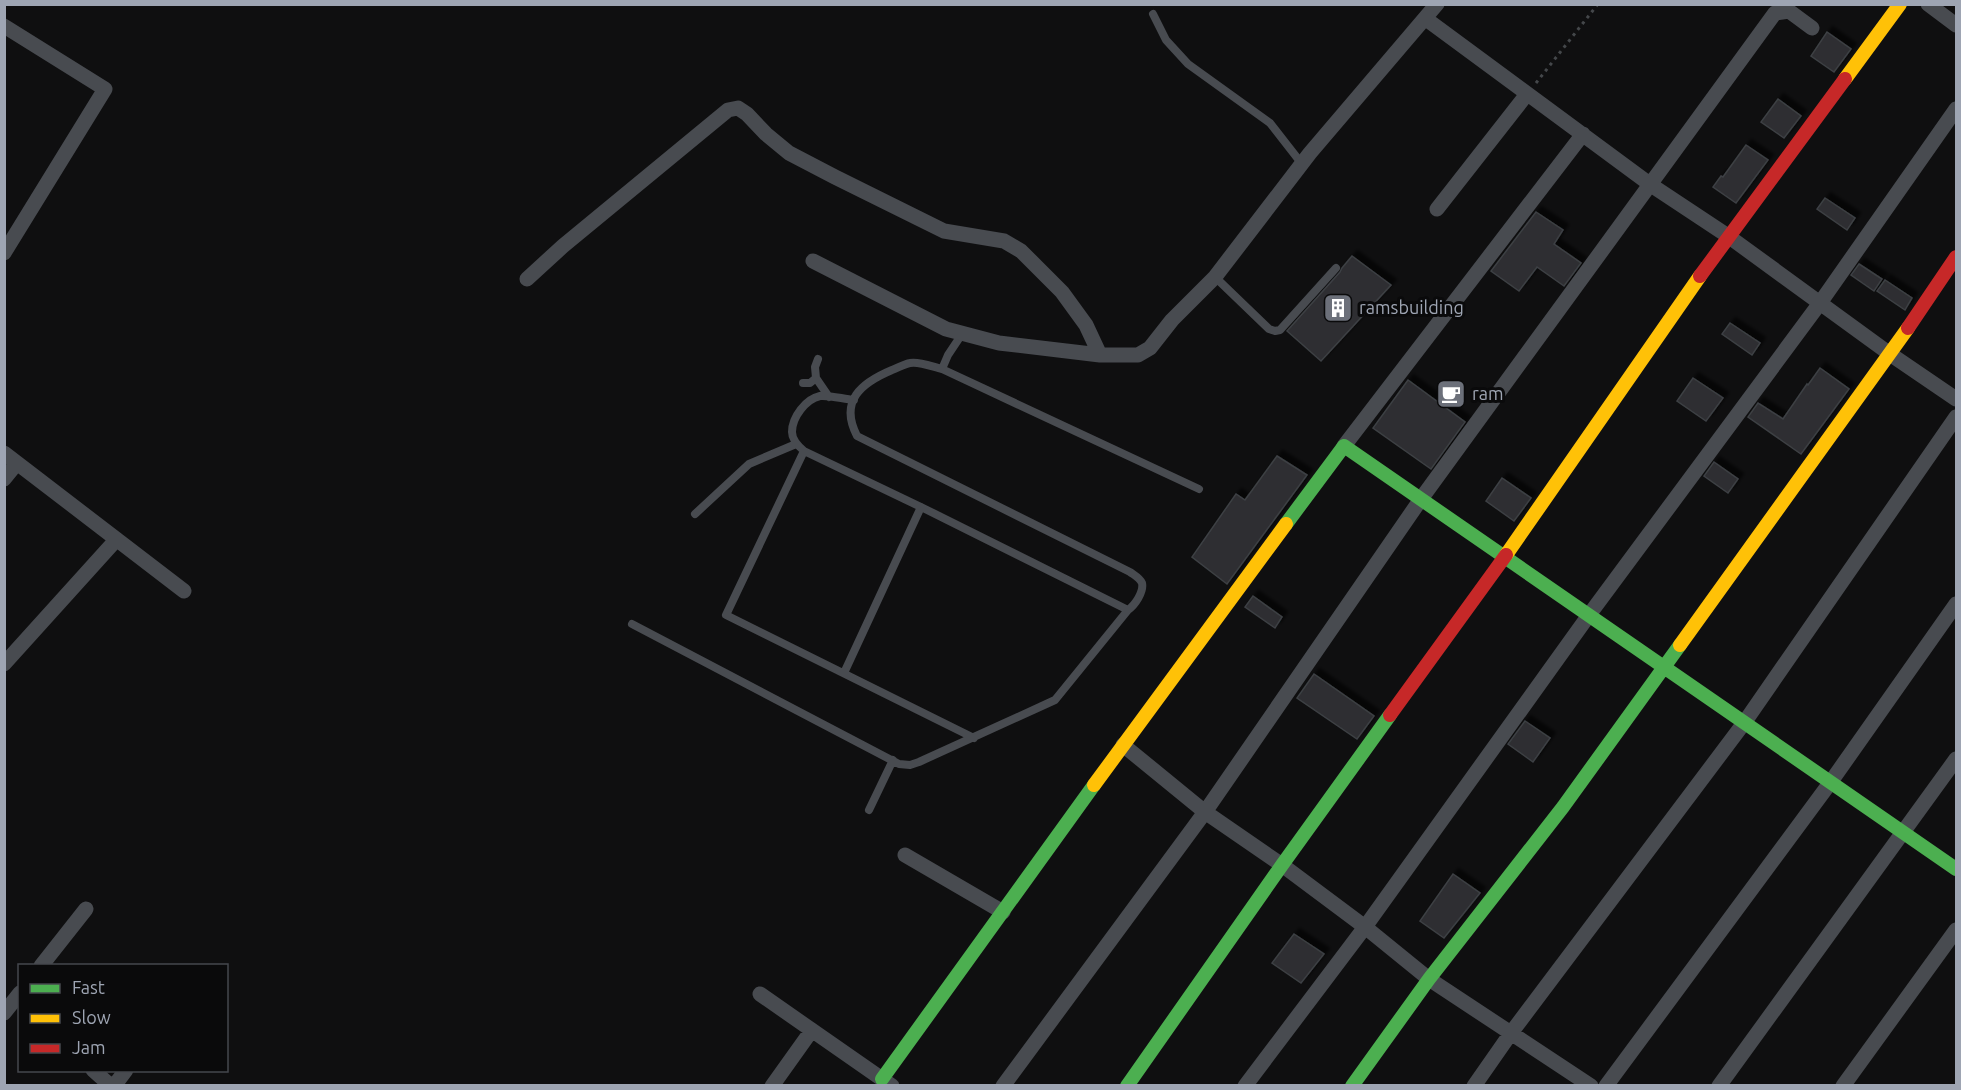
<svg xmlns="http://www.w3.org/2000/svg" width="1961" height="1090" viewBox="0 0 1961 1090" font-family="Ubuntu,sans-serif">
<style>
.building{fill:#2e2e31;stroke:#3d4044;stroke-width:1.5;filter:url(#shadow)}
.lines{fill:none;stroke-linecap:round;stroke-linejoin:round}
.path{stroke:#44474a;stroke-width:3;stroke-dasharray:3 4.5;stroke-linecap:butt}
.lane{stroke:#484b50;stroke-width:8}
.street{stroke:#484b50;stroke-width:15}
.fast{stroke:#4caf50;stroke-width:14}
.slow{stroke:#ffc107;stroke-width:14}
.jam{stroke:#c62828;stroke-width:14}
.labels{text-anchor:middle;stroke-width:6;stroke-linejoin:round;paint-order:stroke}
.poi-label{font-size:18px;fill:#9ea5b3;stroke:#0a0a0b;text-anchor:start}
</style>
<defs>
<filter id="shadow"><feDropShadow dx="5.5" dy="-5.5" stdDeviation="1.5" flood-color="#0009"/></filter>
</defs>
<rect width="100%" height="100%" fill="#0f0f10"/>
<path class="building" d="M1827,32L1851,49L1834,72L1811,56Z
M1778,99L1801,116L1784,138L1761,122Z
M1746,145L1768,160L1736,203L1713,187L1721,176L1723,177Z
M1825,198L1855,218L1847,230L1817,209Z
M1536,212L1563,230L1554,244L1581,263L1564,286L1537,267L1519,291L1491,271Z
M1352,256L1391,285L1321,361L1287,331L1340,272L1342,268Z
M1859,264L1882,279L1874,291L1851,275Z
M1885,280L1912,298L1905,310L1877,291Z
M1730,323L1760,343L1752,355L1722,334Z
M1820,368L1849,389L1801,454L1748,417L1758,403L1783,419L1807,384L1808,385Z
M1693,378L1723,398L1706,421L1677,401Z
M1408,380L1465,422L1431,469L1373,428Z
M1277,456L1307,475L1227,584L1192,557L1236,494L1245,500Z
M1714,462L1738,479L1728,493L1704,476Z
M1502,478L1531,498L1514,521L1486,501Z
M1253,596L1282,617L1275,628L1245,607Z
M1314,674L1374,716L1357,739L1297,698Z
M1525,721L1550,738L1533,762L1508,744Z
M1453,874L1480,893L1444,938L1420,921Z
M1294,934L1324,954L1301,983L1272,963Z"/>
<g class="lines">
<path class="path" d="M1536,83L1598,4"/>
<path class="lane" d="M1153,14L1166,40L1188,64L1270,123L1302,164
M1215,277L1269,329L1275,331L1280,330L1336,268
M942,369L1199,489
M816,378L829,397
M803,383H810L816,378L815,367L818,359
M854,400C843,399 830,395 820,396C806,399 792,417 792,432C792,440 798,446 804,451L921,507L1128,610
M804,451L726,615L974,738
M695,514L749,464L796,444
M632,624L899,764L910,765L919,762L1055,700L1128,610C1135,605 1144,592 1142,583C1140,578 1134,575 1130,572L857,436C839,401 861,383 892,370C898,368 904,364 910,363C919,361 933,367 942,369L948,355L962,334
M844,673L921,507
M869,810L893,760"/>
<path class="street" d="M1928,4L1956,25
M1426,19L1651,185L1728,236L1890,354L1956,399
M4,26L105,89L4,253
M1437,209L1527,94
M813,261L946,329L999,343L1100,355H1138L1150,348L1172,320L1215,277L1310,153L1437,4
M527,279L563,246L728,110L738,108L747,114L766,134L789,153L835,177L944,231L1004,241L1021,251L1062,292L1086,325L1100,355
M1344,446L1583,134
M4,453L184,591
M4,479L17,463
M4,664L116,540
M1123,745L1205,812L1282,865L1365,927L1429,979L1591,1086
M905,855L1003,912
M41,966L86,909
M760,994L892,1086
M4,1013L20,993
M93,1070L111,1086
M114,1086L126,1070
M772,1086L812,1030
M1003,1086L1205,812L1421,499L1775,13L1789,11L1812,28
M1245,1086L1365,927L1589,615L1820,303L1956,109
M1474,1086L1511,1033L1744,723L1956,417
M1606,1086L1830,783L1956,604
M1719,1086L1956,759
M1843,1086L1956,930"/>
<path class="fast" d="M1286,524L1344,446L1956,869
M882,1079L1094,785
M1127,1086L1282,865L1390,715
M1352,1086L1429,979L1563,807L1680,645"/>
<path class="slow" d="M1845,79L1900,4
M1506,555L1700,276
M1680,645L1908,328
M1094,785L1286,524"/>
<path class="jam" d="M1700,276L1845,79
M1908,328L1956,257
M1390,715L1506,555"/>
</g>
<defs>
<g id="building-square" transform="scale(1.5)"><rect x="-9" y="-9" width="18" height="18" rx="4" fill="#6c707a" stroke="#0a0a0b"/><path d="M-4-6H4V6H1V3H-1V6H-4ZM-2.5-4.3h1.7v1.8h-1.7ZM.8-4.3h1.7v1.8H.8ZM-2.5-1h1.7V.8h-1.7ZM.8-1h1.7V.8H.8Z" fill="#fff"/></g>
<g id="cafe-square" transform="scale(1.5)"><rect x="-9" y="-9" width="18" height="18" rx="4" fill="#6c707a" stroke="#0a0a0b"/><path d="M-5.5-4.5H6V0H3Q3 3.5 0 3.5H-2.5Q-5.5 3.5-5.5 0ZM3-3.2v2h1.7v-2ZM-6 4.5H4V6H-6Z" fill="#fff"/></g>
</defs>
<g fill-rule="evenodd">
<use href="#building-square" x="1338" y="308"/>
<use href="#cafe-square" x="1451" y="394"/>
</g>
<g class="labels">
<g class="poi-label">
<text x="1359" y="314">ramsbuilding</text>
<text x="1472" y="400">ram</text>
</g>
</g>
<rect width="1961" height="1090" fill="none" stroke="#9ea5b3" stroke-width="12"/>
<rect x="18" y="964" width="210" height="108" fill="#0a0a0b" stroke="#45484e" stroke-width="1.5"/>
<rect x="30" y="984" width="30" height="9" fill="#4caf50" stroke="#45484e" stroke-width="1.5"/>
<text x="72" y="994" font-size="18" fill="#9ea5b3">Fast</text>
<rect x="30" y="1014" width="30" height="9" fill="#ffc107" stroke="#45484e" stroke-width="1.5"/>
<text x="72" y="1024" font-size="18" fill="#9ea5b3">Slow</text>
<rect x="30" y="1044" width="30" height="9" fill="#c62828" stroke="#45484e" stroke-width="1.5"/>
<text x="72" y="1054" font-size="18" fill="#9ea5b3">Jam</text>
</svg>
